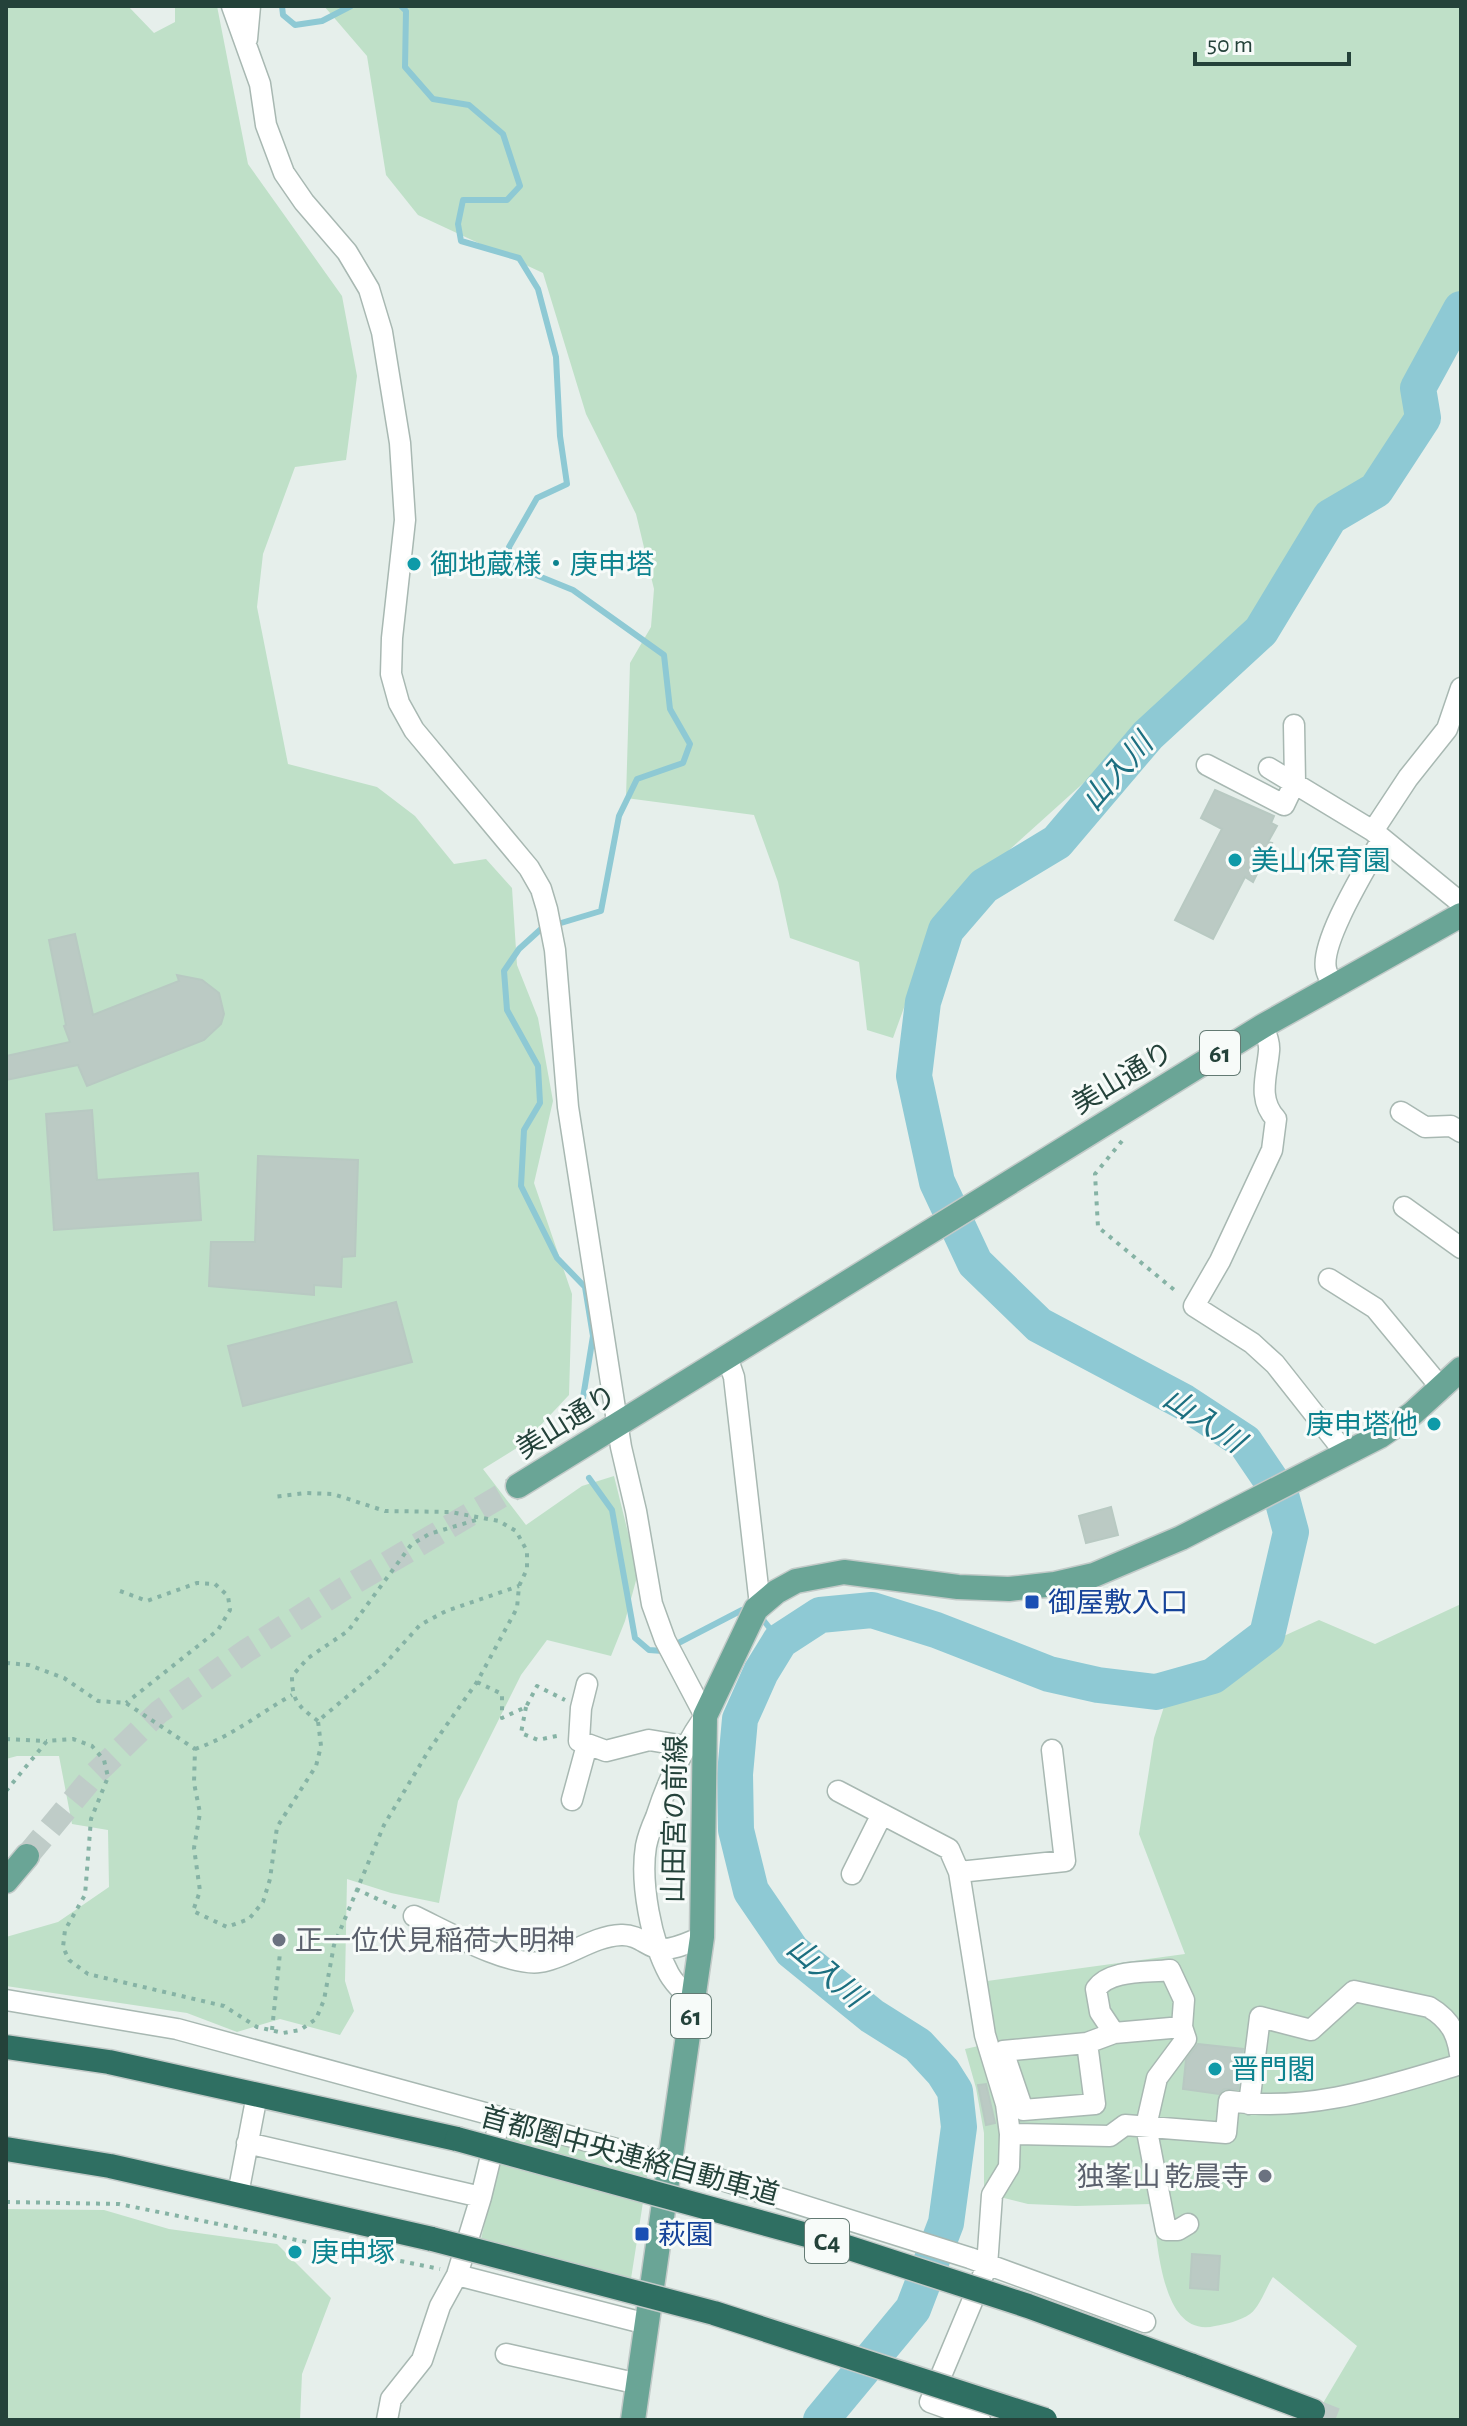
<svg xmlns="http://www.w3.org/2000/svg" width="1467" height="2426" viewBox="0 0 1467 2426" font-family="'Alegreya Sans','Noto Sans JP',sans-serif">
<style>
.green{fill:#bfe0c8}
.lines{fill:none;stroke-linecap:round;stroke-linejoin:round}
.stream{stroke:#8ec9d4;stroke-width:6}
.river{stroke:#8ec9d4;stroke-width:36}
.building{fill:#bbcac4;stroke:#b8c9c2;stroke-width:2}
.major-tunnel{stroke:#bfccc8;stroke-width:24;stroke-dasharray:24 12;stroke-linecap:butt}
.highway-tunnel{stroke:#bfccc8;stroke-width:24;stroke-dasharray:24 12;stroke-linecap:butt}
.minor-casing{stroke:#a8b8b2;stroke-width:23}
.major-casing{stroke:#c2cac8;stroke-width:27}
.highway-casing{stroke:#c2cac8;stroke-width:27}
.path{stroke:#86b3a5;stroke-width:4;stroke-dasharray:4 6;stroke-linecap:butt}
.minor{stroke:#fff;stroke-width:20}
.major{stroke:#6aa596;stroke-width:24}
.highway{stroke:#2f6f62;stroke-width:24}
.highway-bridge-casing{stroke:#c2cac8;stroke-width:27;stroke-linecap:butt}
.highway-bridge{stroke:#2f6f62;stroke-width:24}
.culture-dot{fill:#0f9aa8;stroke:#f7fbf9;stroke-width:3}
.transit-dot{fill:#1a4fb4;stroke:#f7fbf9;stroke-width:3}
.worship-dot{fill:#6b7280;stroke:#f7fbf9;stroke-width:3}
.labels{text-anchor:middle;stroke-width:6;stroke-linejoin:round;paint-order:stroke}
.shield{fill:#f7fbf9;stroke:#637a73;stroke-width:2}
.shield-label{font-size:26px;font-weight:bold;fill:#24423a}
.culture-label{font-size:28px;fill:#0d838f;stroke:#f7fbf9;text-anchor:start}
.street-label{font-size:28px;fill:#24423a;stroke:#f7fbf9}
.transit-label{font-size:28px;fill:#164399;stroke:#f7fbf9;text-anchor:start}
.worship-label{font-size:28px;fill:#5b616d;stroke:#f7fbf9;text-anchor:start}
.water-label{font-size:30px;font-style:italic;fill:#1c6f80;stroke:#f7fbf9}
</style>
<rect width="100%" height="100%" fill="#e6efeb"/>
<path class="green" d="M6,6H128L154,33L175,22V6H217L248,164L342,296L357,376L346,460L295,467L263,554L257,607L288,764L377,787L415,816L454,864L486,859L512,888L517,965L538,1018L553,1101L534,1183L572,1294L569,1395L523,1444L483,1469L526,1525L582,1486L614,1476L638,1573L625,1621L611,1656L547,1640L521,1675L458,1801L439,1903L391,1893L347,1879L345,1981L354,2011L340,2035L280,2019L237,2032L187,2013L6,1986V1937L58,1922L109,1887L108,1830L72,1824L59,1756H17L6,1759Z
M324,6H1461V292L1407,417L1364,479L1285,569L1240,642L938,914L893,1038L867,1030L859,962L790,938L778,882L754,815L626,798L630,663L651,627L654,589L636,514L586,414L543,273L418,215L386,175L367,56Z
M1461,1604V2420H1313L1357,2346L1273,2277C1266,2287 1260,2307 1250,2314C1240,2321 1226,2324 1215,2326C1160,2339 1158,2240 1152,2204L1076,2206L1028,2204L984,2193V2133L976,2088L965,2049L992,2043L980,1982L1185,1954L1139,1834L1154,1738L1170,1688L1319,1620L1375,1644Z
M507,2129L649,2164L630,2285L480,2243Z
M6,2209L104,2210L169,2229L277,2244L331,2298L302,2374L300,2420H6Z"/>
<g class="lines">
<path class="stream" d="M282,6L283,15L295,25L322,21L351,6
M401,6L406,11L405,67L433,99L469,105L503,134L520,186L507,200H463L458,224L461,241L519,258L538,289L556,357L560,436L567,484L537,498L509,547V564L573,590L664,655L670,709L690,744L683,763L637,779L619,816L601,911L541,929L519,949L504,971L507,1010L538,1066L540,1103L524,1130L521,1186L557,1258L585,1287L593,1336L581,1410
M589,1478L612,1510L635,1638L649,1650L663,1651L742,1610L747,1613
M757,1618L764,1621L780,1641"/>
<path class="river" d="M821,2420L913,2309L946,2223L959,2127L955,2091L943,2072L918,2045L872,2016L792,1951L751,1891L736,1830L735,1774L740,1719L761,1672L780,1641L820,1615L872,1610L936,1630L1049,1674L1098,1685L1156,1692L1213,1676L1267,1635L1291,1532L1281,1495L1245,1442L1184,1402L1039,1325L975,1263L937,1182L914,1076L923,1002L946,930L984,886L1057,842L1148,735L1261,631L1330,517L1376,490L1423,418L1418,388L1461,309"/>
</g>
<path class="building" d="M1215,790L1274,816L1271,823L1277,826L1268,842L1272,843L1253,882L1245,877L1213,939L1175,920L1222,829L1201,818Z
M75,934L93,1015L179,981L177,975L202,980L219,993L224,1014L221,1024L204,1040L87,1086L78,1065L6,1080V1056L70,1042L64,1026L66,1025L49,940Z
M92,1110L97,1180L198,1173L201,1220L54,1230L46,1114Z
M258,1156L358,1160L355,1256L342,1257L341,1287L314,1285V1295L209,1286L211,1242H255Z
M396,1302L412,1362L243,1406L228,1346Z
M1111,1507L1118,1535L1086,1543L1079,1516Z
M1198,2044L1243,2049L1238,2089H1224L1219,2094L1183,2089L1186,2060Z
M986,2084L995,2123L986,2125L978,2085Z
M1192,2254L1220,2256L1218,2290L1190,2288Z"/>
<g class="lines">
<path class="major-tunnel" d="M27,1856L96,1773L159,1712L246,1651L345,1588L518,1486"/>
<path class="highway-tunnel" d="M1313,2411L1336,2420"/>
<g class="minor-casing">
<path id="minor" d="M232,6L260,84L266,125L284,173L304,202L347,252L369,289L382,332L400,443L405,520L392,638L391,674L399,703L414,730L529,868L541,889L547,909L555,950L568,1107L621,1447L636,1511L652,1604L665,1640L705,1716C683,1748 668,1780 656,1817C652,1826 648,1836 646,1846C640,1883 651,1941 669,1974C675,1985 685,1993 693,2002
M247,39L250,6
M1207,765L1284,805L1295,782L1294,725
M1269,768L1373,831L1461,903
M1373,831L1408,778L1447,729L1461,688
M1334,986C1331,981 1327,975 1326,969C1320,941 1368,865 1382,839
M1263,1026C1266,1034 1270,1043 1269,1051C1267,1075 1257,1099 1276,1119L1272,1150L1220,1261L1194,1306L1252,1343L1275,1364L1346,1454
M1401,1112L1425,1127L1451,1126L1461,1132
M1404,1207L1461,1248
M1329,1279L1375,1308L1442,1389
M727,1357L734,1377L760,1605
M587,1684L581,1708L579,1741L606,1751L649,1740L685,1746
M838,1791L949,1849L959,1872L985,2035L1006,2104L1010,2134L1009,2167L992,2195L987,2266L930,2402L980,2420
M572,1800L587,1745
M959,1872L1065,1861L1052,1750
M852,1874L882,1814
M414,1916C444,1930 509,1967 540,1962C567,1958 592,1936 621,1935C639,1934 648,1948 661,1949C675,1950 689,1942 702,1937
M6,2000L177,2029L668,2163L970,2258L1145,2322
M1114,2033L1182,2027
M1087,2043L1095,2104L1023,2110L1003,2051L1087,2043L1114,2033L1100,2012L1096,1989C1110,1969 1147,1973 1170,1970L1184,2000L1182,2027L1186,2039L1157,2078L1146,2126L1166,2230H1178L1188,2224
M1010,2134L1110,2136L1125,2125L1226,2133L1229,2101C1309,2113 1384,2087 1461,2064C1459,2038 1453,2021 1429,2007L1354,1991L1311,2030L1260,2017L1249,2104
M247,2143L481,2197
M238,2194L257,2095
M457,2275L647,2324
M506,2354L639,2384
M387,2420L391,2399L422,2360L440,2306L457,2275L481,2197L500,2119"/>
</g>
<g class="major-casing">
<path id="major" d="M518,1486L1263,1026L1461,915
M6,1881L27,1856
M633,2420L702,1937L705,1716L756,1609L776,1592L796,1581L844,1572L958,1587L1009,1589L1055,1584L1094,1575L1181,1538L1380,1436L1412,1414L1461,1369"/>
</g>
<g class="highway-casing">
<path id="highway" d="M6,2047L109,2062L457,2139
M6,2149L110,2166L432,2239
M1190,2365L1313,2411"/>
</g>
<path class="path" d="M1122,1141L1095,1174L1098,1227L1178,1293
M120,1591L147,1601L197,1583L215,1584L228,1596L230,1610L218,1630L126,1703
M6,1663L29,1665L64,1678L98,1701L126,1703L195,1749L194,1783L200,1813L194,1848L200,1891L193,1911L227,1927L249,1919L263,1902L270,1879L277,1827L316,1766L321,1746L318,1721L381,1668L420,1625L446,1611L519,1586
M477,1682L502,1694V1718L526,1707L537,1686L565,1700
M526,1707L521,1733L538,1740L561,1735
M318,1721C298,1706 292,1701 292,1676L308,1658L348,1631L411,1545L429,1534L476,1520
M6,1739L47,1741
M195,1749C233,1736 258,1714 292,1695
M6,1791L47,1741L73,1739L92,1746L104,1760L108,1777L91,1819L85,1895L65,1930L63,1947L69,1960L88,1974L224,2006L257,2027L283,2033L300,2030L316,2019L324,2000L334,1945L384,1825L429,1750L477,1682L517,1608L519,1586L527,1569V1551L516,1531L499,1521L450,1512L385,1511L333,1494L306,1493L273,1497
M356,1889L397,1908
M272,2030L280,1953
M6,2202L119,2204L440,2269"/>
<use href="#minor" class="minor"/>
<use href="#major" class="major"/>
<use href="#highway" class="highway"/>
<g class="highway-bridge-casing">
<path id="highway-bridge" d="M457,2139L825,2240L1028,2306L1190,2365
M432,2239L714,2313L1045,2420"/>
</g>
<use href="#highway-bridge" class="highway-bridge"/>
</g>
<g class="culture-dot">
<circle cx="414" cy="564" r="8"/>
<circle cx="1235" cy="860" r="8"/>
<circle cx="1434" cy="1424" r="8"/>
<circle cx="1215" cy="2069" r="8"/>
<circle cx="295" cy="2252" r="8"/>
</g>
<g class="transit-dot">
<rect x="1024" y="1594" width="16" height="16" rx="4"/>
<rect x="634" y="2226" width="16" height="16" rx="4"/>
</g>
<g class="worship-dot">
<circle cx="279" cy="1940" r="8"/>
<circle cx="1265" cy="2176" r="8"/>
</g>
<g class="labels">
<g class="shield">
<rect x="1200" y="1031" width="40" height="44" rx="6"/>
<rect x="671" y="1994" width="40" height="44" rx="6"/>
<rect x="805" y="2219" width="44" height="44" rx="6"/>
</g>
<g class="shield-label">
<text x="1220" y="1062">61</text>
<text x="691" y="2025">61</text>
<text x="827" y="2250">C4</text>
</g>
<g class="culture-label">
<text x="430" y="574">御地蔵様・庚申塔</text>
<text x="1251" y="870">美山保育園</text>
<text x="1418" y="1434" text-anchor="end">庚申塔他</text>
<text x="1231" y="2079">晋門閣</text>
<text x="311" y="2262">庚申塚</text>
</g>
<g class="street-label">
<text transform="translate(1122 1077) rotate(-31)" y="10">美山通り</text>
<text transform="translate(566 1421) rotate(-32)" y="10">美山通り</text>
<text transform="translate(674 1819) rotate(-89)" y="10">山田宮の前線</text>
<text transform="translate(630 2155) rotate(15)" y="10">首都圏中央連絡自動車道</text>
</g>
<g class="transit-label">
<text x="1048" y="1612">御屋敷入口</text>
<text x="658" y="2244">萩園</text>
</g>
<g class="worship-label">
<text x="295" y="1950">正一位伏見稲荷大明神</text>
<text x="1249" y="2186" text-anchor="end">独峯山 乾晨寺</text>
</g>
<g class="water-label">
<text transform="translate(1117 772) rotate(-49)" y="10">山入川</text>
<text transform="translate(1204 1420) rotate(34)" y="10">山入川</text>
<text transform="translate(826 1972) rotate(40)" y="10">山入川</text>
</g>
</g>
<rect width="1467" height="2426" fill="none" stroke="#24423a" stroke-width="16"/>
<path d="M1195 52v12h154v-12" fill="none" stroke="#24423a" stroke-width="4"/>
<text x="1207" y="52" font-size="24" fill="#24423a" stroke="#f7fbf9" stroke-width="6" paint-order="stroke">50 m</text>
</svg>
